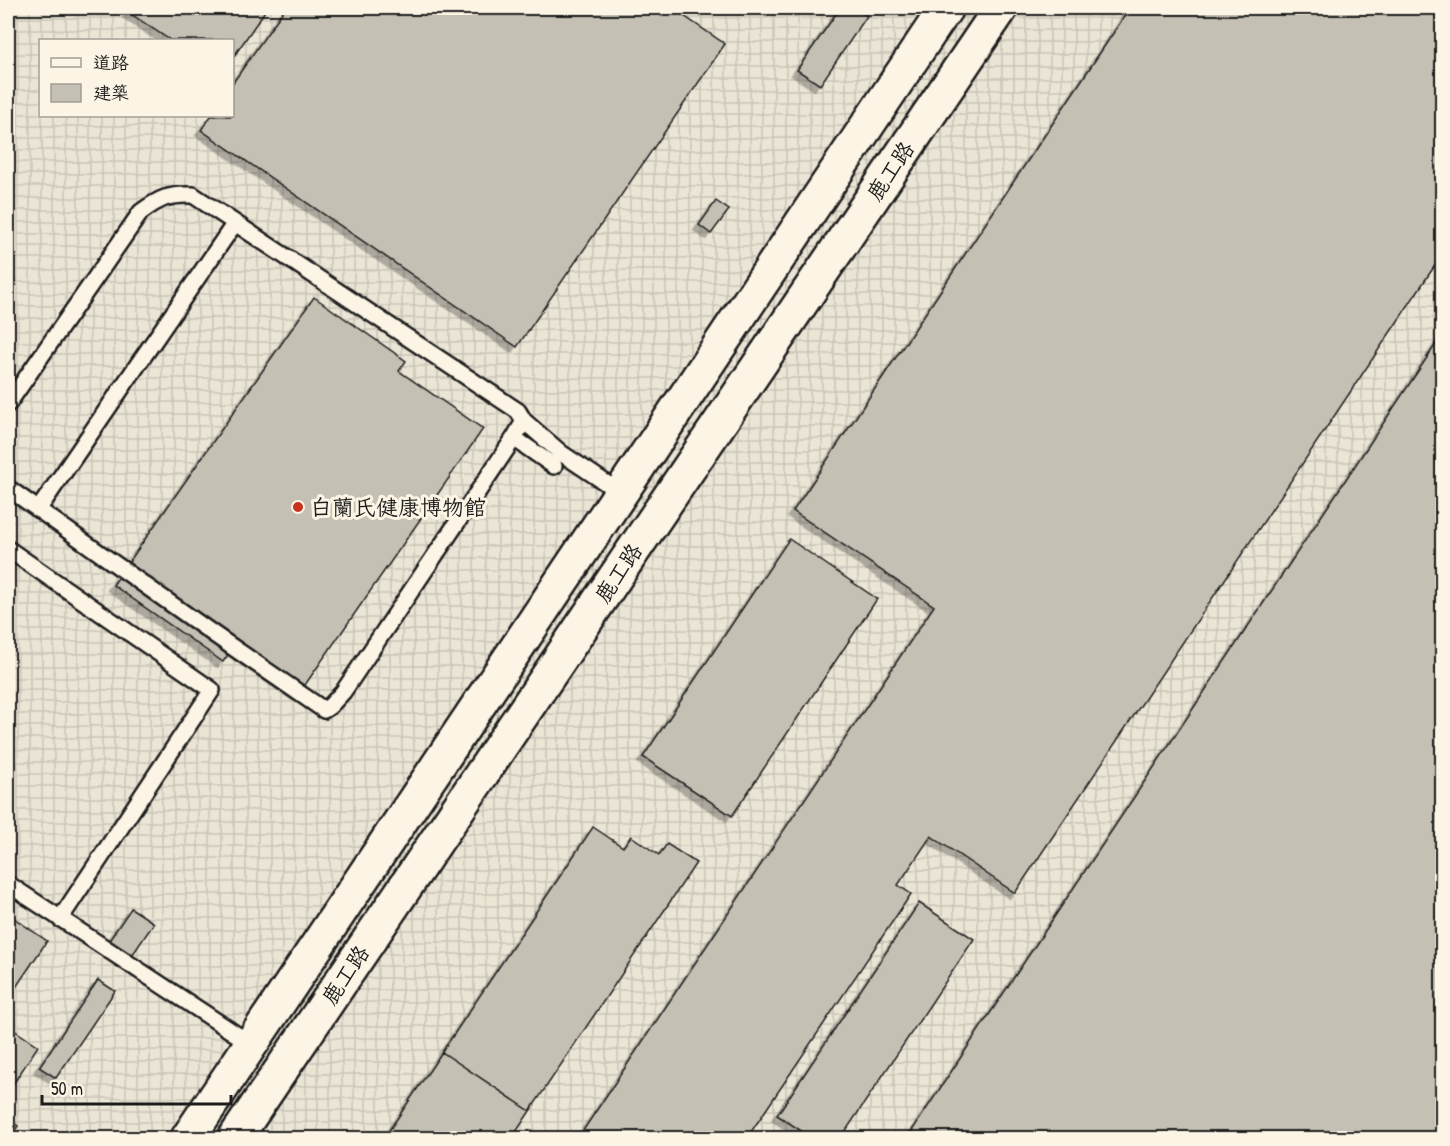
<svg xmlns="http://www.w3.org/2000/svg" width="1450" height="1146" viewBox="0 0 1450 1146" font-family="'Patrick Hand','LXGW WenKai TC',sans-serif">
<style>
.industrial{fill:url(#industrial-grid);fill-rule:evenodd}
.building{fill:#c4c0b3;stroke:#1c1c1c;stroke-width:1.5;filter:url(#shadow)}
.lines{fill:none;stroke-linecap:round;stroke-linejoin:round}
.lane-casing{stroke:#1c1c1c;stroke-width:20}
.secondary-casing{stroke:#1c1c1c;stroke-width:38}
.lane{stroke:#fcf5e5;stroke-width:15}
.secondary{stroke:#fcf5e5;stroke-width:33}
.poi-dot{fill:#c8321e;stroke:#fcf5e5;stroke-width:2}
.labels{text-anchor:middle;stroke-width:6;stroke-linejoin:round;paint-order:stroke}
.street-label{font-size:22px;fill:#1c1c1c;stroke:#fcf5e5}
.poi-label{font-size:22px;fill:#1c1c1c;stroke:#fcf5e5;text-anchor:start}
</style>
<defs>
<pattern id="industrial-grid" width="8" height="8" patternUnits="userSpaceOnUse" patternTransform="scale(1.5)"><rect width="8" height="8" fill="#ebe5d6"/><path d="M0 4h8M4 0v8" fill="none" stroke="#c9c4b7"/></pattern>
<filter id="shadow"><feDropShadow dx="-5.5" dy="5.5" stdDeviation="0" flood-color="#0004"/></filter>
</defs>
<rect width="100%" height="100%" fill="#fcf5e5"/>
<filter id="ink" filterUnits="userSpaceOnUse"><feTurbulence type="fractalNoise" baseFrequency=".0167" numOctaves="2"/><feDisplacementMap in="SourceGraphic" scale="12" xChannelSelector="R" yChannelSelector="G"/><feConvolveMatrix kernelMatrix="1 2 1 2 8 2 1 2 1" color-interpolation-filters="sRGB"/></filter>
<g filter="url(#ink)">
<path class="industrial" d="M8,8H1442V1138H8ZM40,40H232V116H40Z"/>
<path class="building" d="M131,8H267L232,59V40H170L128,12Z
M285,8H672L725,44L517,347L201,130L211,116H232V84Z
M840,8H855L867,16L820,85L797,70Z
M1130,8H1442V255L1015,893L931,836L898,885L911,894L747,1138H578L934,606L793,511Z
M716,201L729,210L711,234L699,225Z
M314,297L406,361L399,371L483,429L298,695L232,649L223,662L113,585Z
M1442,335V1138H907Z
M789,539L877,599L732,816L643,757Z
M593,827L623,847L631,836L659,855L667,844L696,863L530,1111L442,1052Z
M919,903L974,939L841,1138H812L777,1115Z
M131,908L154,923L127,963L104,948Z
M8,914L47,941L8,999Z
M98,980L115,991L56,1078L39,1067Z
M8,1026L38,1046L8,1092Z
M442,1052L530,1111L512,1138H384Z
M8,1119L18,1126L9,1138H8Z"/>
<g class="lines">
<g class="lane-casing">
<path id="lane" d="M8,404L141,212C160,198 169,194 193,195L518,411L524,421L561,453L621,493
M514,438L554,466
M8,488L215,635L324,710L330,706L343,692L514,438L524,421
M38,510L235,223
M8,549L212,690L60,919
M8,884L251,1044"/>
</g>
<g class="secondary-casing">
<path id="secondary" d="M188,1138L946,8
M235,1138L1001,8"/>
</g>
<use href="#lane" class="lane"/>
<use href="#secondary" class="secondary"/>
</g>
</g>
<circle class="poi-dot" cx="298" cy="507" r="6"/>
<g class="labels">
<g class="street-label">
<text transform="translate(890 171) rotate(-56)" y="8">鹿工路</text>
<text transform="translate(618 573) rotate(-56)" y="8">鹿工路</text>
<text transform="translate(345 975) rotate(-56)" y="8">鹿工路</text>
</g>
<g class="poi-label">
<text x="310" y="515">白蘭氏健康博物館</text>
</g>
</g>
<rect width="1450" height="1146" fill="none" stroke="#fcf5e5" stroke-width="30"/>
<rect x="15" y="15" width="1420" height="1116" fill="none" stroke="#1c1c1c" stroke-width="2" filter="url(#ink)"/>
<rect x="39" y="39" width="195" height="78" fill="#fcf5e5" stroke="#a29e95" stroke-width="1.5"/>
<rect x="51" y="58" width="30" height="9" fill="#fcf5e5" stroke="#a29e95" stroke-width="1.5"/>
<text x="93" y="69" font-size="18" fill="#1c1c1c">道路</text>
<rect x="51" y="84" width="30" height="18" fill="#c4c0b3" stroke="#a29e95" stroke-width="1.5"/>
<text x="93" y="99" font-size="18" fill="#1c1c1c">建築</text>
<path d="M42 1095v9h189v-9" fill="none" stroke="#1c1c1c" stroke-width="3"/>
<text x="51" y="1095" font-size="18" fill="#1c1c1c" stroke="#fcf5e5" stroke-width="4.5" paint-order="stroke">50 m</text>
</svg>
